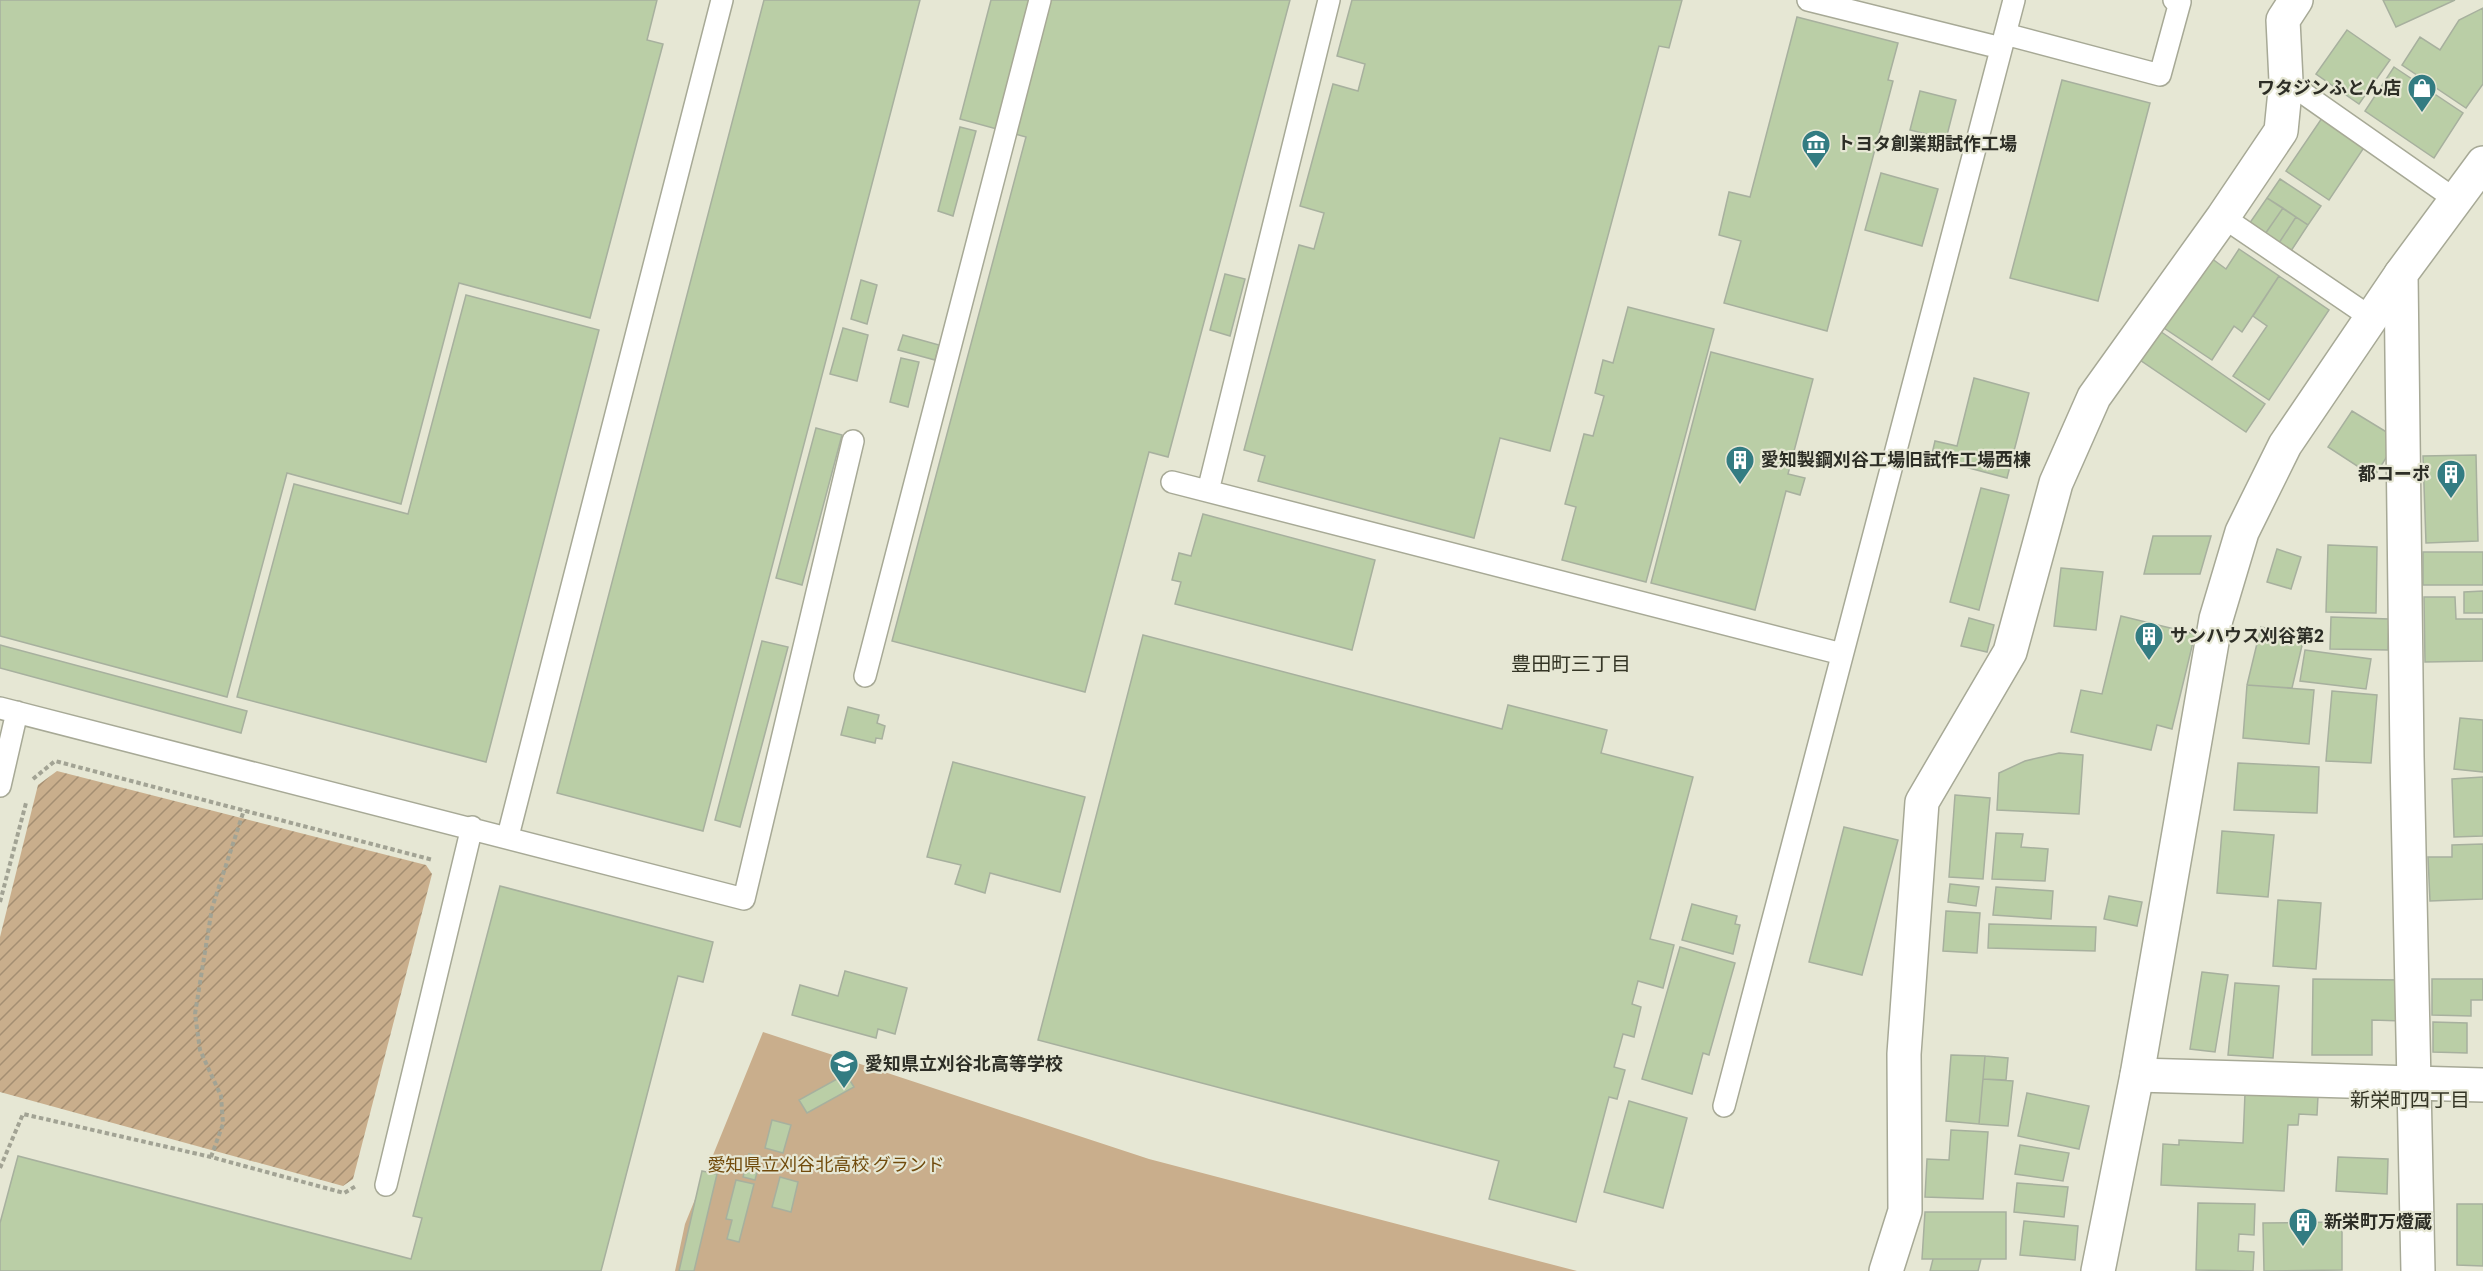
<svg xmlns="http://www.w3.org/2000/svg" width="2483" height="1271" viewBox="0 0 2483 1271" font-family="Barlow,'Noto Sans JP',sans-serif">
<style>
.park{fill:#c9ae8c}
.garden{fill:url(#garden-furrows)}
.building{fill:#bacea6;stroke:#a7b09e;stroke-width:1.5}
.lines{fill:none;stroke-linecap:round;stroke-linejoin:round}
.service-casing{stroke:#a7a996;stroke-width:24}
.minor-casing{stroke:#a7a996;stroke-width:36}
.tertiary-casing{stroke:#a7a996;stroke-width:36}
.path{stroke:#a2a394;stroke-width:4;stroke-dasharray:4.5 3;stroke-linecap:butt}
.service{stroke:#fff;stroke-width:21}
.minor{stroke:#fff;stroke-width:33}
.tertiary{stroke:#fff;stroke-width:33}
.labels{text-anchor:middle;stroke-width:4.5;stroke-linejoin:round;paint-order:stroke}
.poi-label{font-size:18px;font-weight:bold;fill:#2d2e26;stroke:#e6e7d4;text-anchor:start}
.park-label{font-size:18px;fill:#714b0c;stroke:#e6e7d4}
.neighbourhood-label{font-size:20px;fill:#343525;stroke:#e6e7d4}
</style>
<defs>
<pattern id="garden-furrows" width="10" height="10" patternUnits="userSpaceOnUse" patternTransform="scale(1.5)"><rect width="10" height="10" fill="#c9ae8c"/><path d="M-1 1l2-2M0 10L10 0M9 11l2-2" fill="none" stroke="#a48e72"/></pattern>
</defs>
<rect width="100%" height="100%" fill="#e6e7d4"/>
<path class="park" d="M763,1032L1149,1159L1577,1271H675L685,1224Z"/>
<path class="garden" d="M57,771L426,865L432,874L353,1179L343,1186L0,1092V937L38,785Z"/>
<path class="building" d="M0,0H657L647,40L663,44L590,318L459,283L401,504L287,473L227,697L0,636Z
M764,0H920L703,831L557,793Z
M991,0H1290L1168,457L1149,452L1085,692L892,641L1026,137L960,119Z
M1352,0H1682L1669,48L1659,46L1550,451L1500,438L1474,538L1258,481L1265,456L1244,450L1299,245L1314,249L1324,213L1300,206L1333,84L1358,91L1365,64L1337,56Z
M2383,0H2455L2396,27Z
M2483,8V84L2466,108L2402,65L2420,37L2440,50L2459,20Z
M1797,17L1898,43L1888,80L1893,81L1827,331L1724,303L1741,241L1719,235L1729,192L1750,197Z
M2347,30L2390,60L2359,104L2316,74Z
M2394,67L2463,113L2434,158L2365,111Z
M2062,80L2150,103L2098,301L2010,278Z
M1920,91L1956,100L1946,139L1910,130Z
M2322,118L2365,146L2329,200L2286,171Z
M960,127L976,131L953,216L938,211Z
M1881,173L1938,189L1922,246L1865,230Z
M2280,179L2321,206L2308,225L2267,198Z
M2267,198L2283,208L2263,237L2247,227Z
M2283,208L2296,217L2277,246L2263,237Z
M2296,217L2308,225L2289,254L2277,246Z
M2239,249L2279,276L2242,332L2234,326L2212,360L2164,328L2211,258L2226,269Z
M1225,274L1245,279L1230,336L1210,330Z
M2279,276L2329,310L2269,400L2233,376L2267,326L2253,316Z
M861,280L877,285L867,324L851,319Z
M466,295L599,330L486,762L237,697L294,484L408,514Z
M1628,307L1714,329L1646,582L1562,560L1576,507L1565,504L1584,434L1593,436L1604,396L1595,393L1603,360L1613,363Z
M843,328L868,335L857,381L830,374Z
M2157,329L2265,404L2246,432L2137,358Z
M903,335L939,345L935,360L898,350Z
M1711,352L1813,379L1788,474L1805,478L1800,495L1786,491L1755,610L1651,583Z
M901,358L919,362L908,407L890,402Z
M1974,378L2029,393L2007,478L1931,458L1935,441L1957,446Z
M2352,411L2398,439L2374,477L2328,447Z
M816,428L842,435L802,585L776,578Z
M2476,455L2478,541L2426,543L2423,456Z
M1981,488L2009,495L1979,610L1950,602Z
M1203,514L1375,560L1352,650L1175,604L1181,582L1172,580L1179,553L1191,556Z
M2153,536H2211L2200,574H2144Z
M2328,545L2377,547L2376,613L2326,612Z
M2277,549L2301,557L2291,589L2267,582Z
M2423,552H2483V585H2423Z
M2061,568L2103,572L2096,630L2054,626Z
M2483,591V613H2464V592Z
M2424,597H2455L2456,619H2483V661L2425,662Z
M2121,616L2195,634L2172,729L2157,725L2151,750L2071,732L2081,690L2102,694Z
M2331,617L2389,619L2388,650L2330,649Z
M1969,618L1994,625L1987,652L1961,646Z
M2261,627L2304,637L2292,688L2247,685Z
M1143,635L1502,729L1508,705L1607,730L1601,753L1693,777L1650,939L1674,945L1663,988L1638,981L1632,1004L1641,1007L1634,1037L1623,1034L1614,1067L1625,1070L1617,1099L1609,1097L1576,1222L1489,1199L1499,1161L1038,1040Z
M762,641L788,647L740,827L715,820Z
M0,645L247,711L241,733L0,668Z
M2305,650L2371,659L2366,689L2300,681Z
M2247,685L2314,690L2309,744L2243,738Z
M2332,691L2377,695L2371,763L2326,761Z
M848,707L879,715L877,723L885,726L882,739L876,738L875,743L841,735Z
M2460,718L2483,720V772L2454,769Z
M2059,753L2083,755L2079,814L1997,810L1999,773L2025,761Z
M953,762L1085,797L1060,892L990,873L985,893L955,884L961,865L927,857Z
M2238,763L2319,767L2317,813L2234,810Z
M2483,777V836L2454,837L2452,779Z
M1955,795L1990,798L1983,879L1949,877Z
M1844,827L1898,840L1862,975L1809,962Z
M2222,831L2274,835L2268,897L2217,893Z
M1996,833L2023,834L2021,847L2048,849L2045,881L1992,879Z
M2483,844V899L2430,901L2428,857H2452V845Z
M1950,884L1979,887L1976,906L1948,902Z
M500,886L713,942L703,982L678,976L601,1271H0V1223L18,1156L411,1259L422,1218L413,1216Z
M1996,887L2053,891L2051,919L1993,915Z
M2109,896L2142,902L2137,926L2104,919Z
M2278,900L2321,903L2316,969L2273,966Z
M1692,904L1737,916L1735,924L1740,925L1733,954L1682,940Z
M1946,911L1980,913L1977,953L1943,951Z
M1989,924L2096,927L2095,951L1988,948Z
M1680,947L1735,963L1709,1055L1703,1053L1692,1094L1642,1079Z
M845,971L907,988L895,1034L878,1029L876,1038L792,1015L800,985L838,996Z
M2202,972L2228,975L2215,1052L2190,1049Z
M2313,979L2402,980L2403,1021L2372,1020V1055H2312Z
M2432,979H2483V1000H2471V1016L2432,1015Z
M2235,983L2279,986L2273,1058L2228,1055Z
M2433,1022L2467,1023V1053L2433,1052Z
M1951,1055L1985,1056L1979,1124L1946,1121Z
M1985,1056L2008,1058L2006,1080L1983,1079Z
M846,1074L854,1087L807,1113L799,1100Z
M1983,1079L2013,1081L2008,1126L1979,1124Z
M2027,1093L2089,1106L2079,1149L2018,1136Z
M2245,1093L2318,1096L2317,1115L2299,1114L2298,1125H2288L2284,1191L2161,1185L2163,1144L2179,1145V1140L2243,1143Z
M1629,1101L1687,1118L1663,1208L1604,1192Z
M772,1120L791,1125L783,1153L765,1148Z
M1951,1130L1988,1132L1983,1199L1925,1197L1927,1159L1949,1160Z
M2020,1145L2069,1153L2063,1181L2015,1174Z
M749,1154L761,1157L755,1180L743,1177Z
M2338,1157L2388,1159L2387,1194L2336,1191Z
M702,1171L717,1174L694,1271H679Z
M780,1177L798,1182L791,1212L772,1207Z
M736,1180L754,1184L739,1242L727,1239L732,1220L726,1219Z
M2017,1183L2068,1187L2064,1217L2014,1212Z
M2198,1203L2255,1204L2254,1235L2239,1234L2238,1251L2254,1252L2253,1271L2196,1270Z
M2457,1204H2483V1266L2457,1265Z
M1925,1212H2006V1259H1922Z
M2024,1221L2078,1226L2075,1260L2020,1255Z
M2342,1222V1270L2264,1271L2263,1223Z
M1933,1259H1981L1978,1271H1930Z"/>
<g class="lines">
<g class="service-casing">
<path id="service" d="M1808,0L2001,48
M2005,34L2160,75L2180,2L2174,0
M2286,81L2456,200
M2223,217L2373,319
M1172,482L1842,654
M1208,491L1329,0
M865,676L1040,0
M0,708L744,899L853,441
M0,786L17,712
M508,836L722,0
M1724,1106L2014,0
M386,1185L472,827"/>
</g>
<g class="minor-casing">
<path id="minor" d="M2137,1075L2483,1085
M1886,1271L1905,1211L1904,1054L1922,802L2010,652L2056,483L2094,397L2223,217L2281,131L2286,81L2283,20L2296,0
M2418,1271L2407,757L2401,274L2483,163"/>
</g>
<g class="tertiary-casing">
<path id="tertiary" d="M2098,1271L2137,1075L2216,619L2242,532L2285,445L2401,274"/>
</g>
<path class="path" d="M33,779L55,761L433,860
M0,902L26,803
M211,1157L223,1124L221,1096L200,1050L195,1014L212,908L244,810
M0,1168L23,1114L211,1157L344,1193L356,1186"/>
<use href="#service" class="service"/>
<use href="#minor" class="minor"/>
<use href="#tertiary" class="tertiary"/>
</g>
<defs>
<g id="shop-pin" transform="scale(1.5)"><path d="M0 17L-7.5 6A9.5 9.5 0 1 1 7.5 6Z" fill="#337c82" stroke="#e6e7d4"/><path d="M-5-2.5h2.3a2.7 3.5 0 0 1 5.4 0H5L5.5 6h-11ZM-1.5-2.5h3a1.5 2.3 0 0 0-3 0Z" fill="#fff"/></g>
<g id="museum-pin" transform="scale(1.5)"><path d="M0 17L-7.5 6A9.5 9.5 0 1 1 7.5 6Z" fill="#337c82" stroke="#e6e7d4"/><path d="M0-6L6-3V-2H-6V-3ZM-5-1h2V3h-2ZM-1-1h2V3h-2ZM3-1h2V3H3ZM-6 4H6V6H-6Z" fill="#fff"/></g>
<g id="building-pin" transform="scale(1.5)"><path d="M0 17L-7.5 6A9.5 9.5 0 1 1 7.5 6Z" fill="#337c82" stroke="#e6e7d4"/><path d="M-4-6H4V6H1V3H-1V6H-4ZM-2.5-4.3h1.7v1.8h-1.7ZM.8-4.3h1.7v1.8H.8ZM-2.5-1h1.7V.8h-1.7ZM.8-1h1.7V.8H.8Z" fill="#fff"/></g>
<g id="school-pin" transform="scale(1.5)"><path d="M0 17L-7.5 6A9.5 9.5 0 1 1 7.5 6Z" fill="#337c82" stroke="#e6e7d4"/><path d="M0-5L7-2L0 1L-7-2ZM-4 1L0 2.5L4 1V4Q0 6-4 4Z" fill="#fff"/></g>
</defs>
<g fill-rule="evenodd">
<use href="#shop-pin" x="2422" y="88"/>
<use href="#museum-pin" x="1816" y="144"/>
<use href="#building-pin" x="1740" y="460"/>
<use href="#building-pin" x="2451" y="474"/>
<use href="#building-pin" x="2149" y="636"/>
<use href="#school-pin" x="844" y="1064"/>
<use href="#building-pin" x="2303" y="1222"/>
</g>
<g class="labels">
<g class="poi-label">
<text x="2401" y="94" text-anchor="end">ワタジンふとん店</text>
<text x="1837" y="150">トヨタ創業期試作工場</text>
<text x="1761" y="466">愛知製鋼刈谷工場旧試作工場西棟</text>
<text x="2430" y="480" text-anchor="end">都コーポ</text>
<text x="2170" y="642">サンハウス刈谷第2</text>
<text x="865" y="1070">愛知県立刈谷北高等学校</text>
<text x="2324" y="1228">新栄町万燈蔵</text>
</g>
<g class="park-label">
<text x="826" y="1171">愛知県立刈谷北高校 グランド</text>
</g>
<g class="neighbourhood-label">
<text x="1571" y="671">豊田町三丁目</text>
<text x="2410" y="1107">新栄町四丁目</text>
</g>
</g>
</svg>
